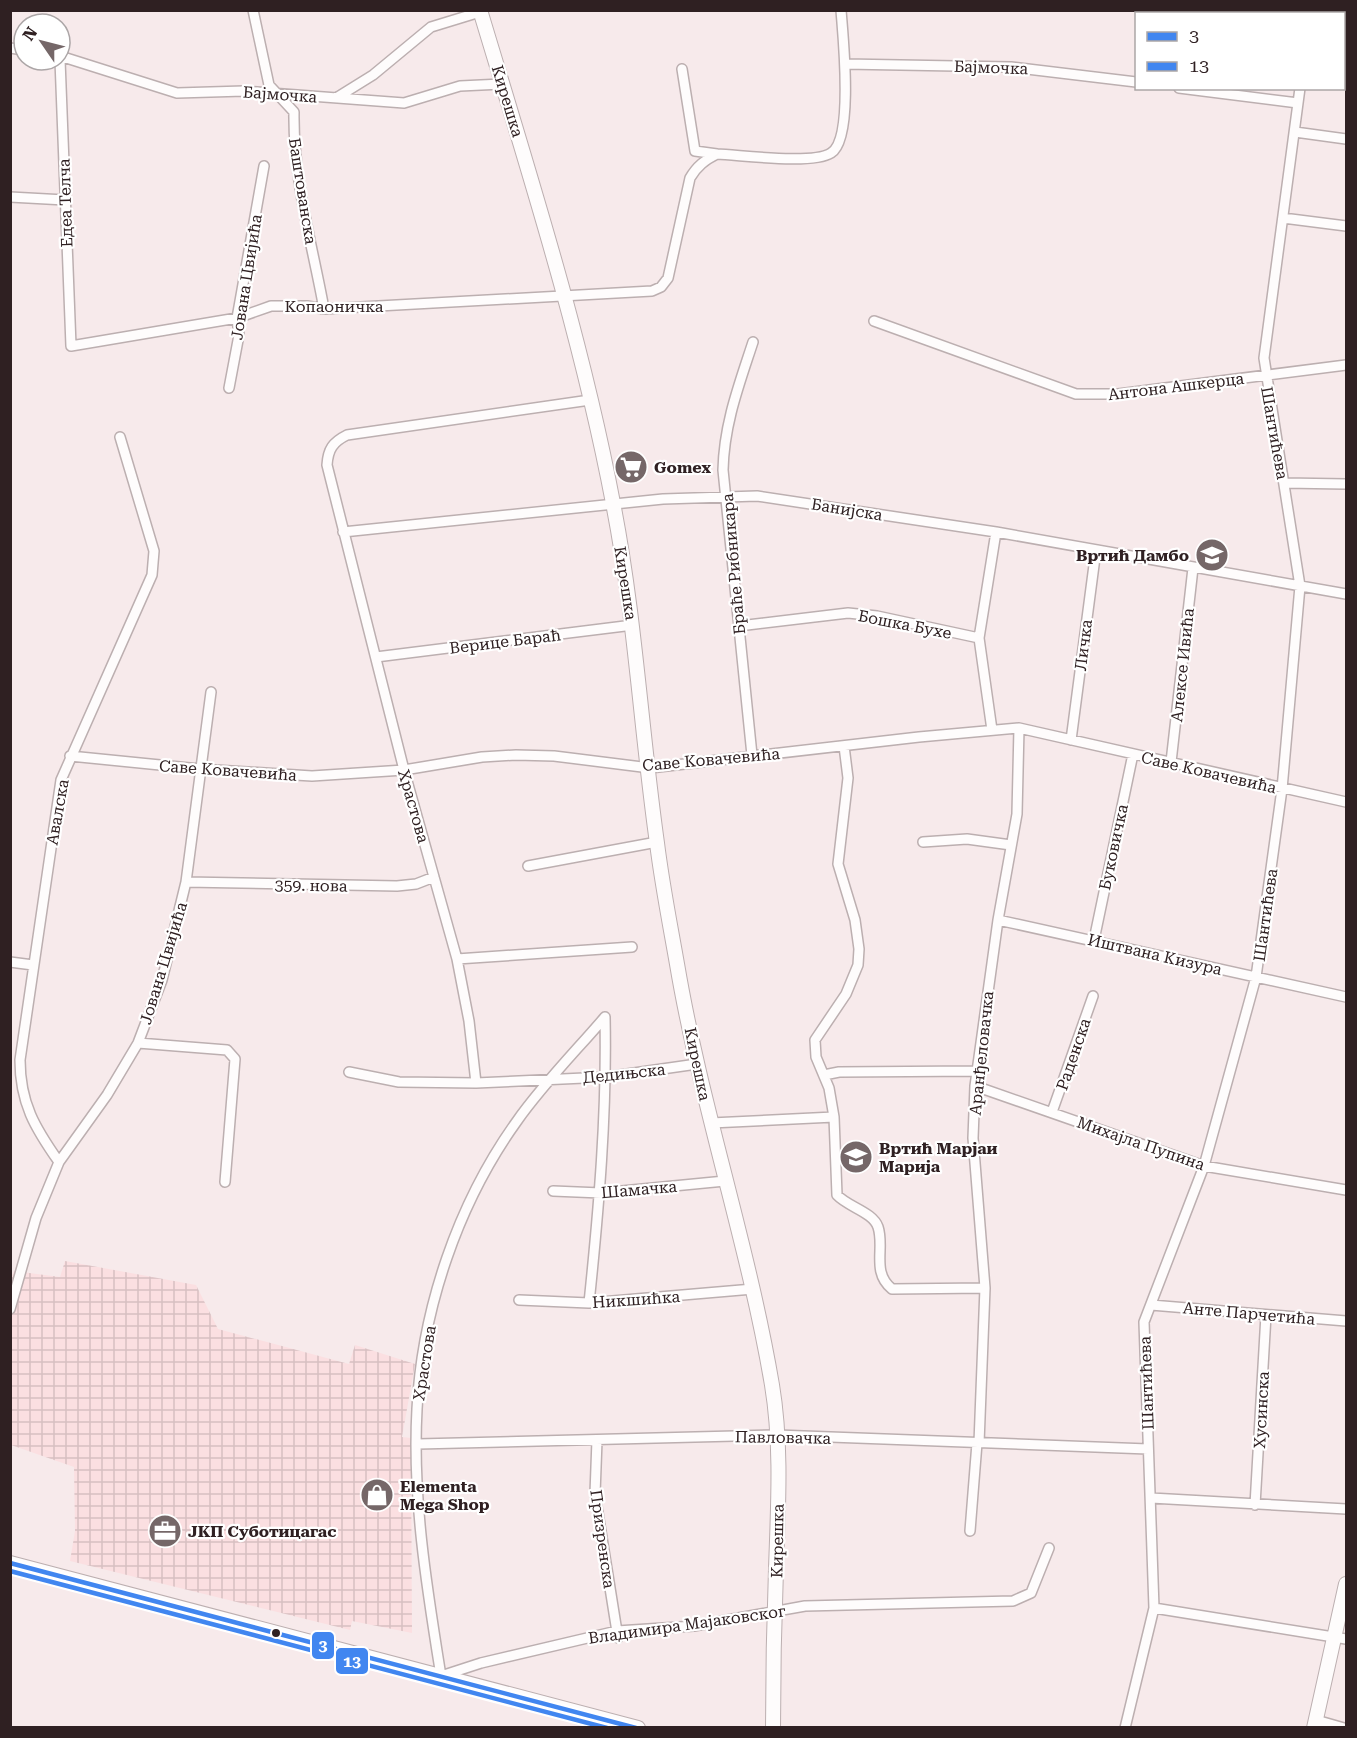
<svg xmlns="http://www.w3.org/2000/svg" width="1357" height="1738" viewBox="0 0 1357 1738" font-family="'Roboto Serif',serif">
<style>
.industrial{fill:url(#industrial-grid)}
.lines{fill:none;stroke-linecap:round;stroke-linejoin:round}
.street-casing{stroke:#bcafb0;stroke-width:12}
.secondary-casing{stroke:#bcafb0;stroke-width:16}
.street{stroke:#fefcfc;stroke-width:9}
.secondary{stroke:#fefcfc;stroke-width:14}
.bus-1-casing{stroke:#fff;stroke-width:9}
.bus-2-casing{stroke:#fff;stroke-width:9}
.bus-1{stroke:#4186f0;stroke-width:4.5}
.bus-2{stroke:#4186f0;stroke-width:4.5}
.bus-dot{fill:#2f2022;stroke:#fff;stroke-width:2}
.labels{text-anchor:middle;stroke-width:4.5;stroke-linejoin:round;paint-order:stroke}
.street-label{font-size:16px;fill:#2f2022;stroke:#fff}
.poi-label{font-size:16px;font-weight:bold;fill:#2f2022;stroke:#fff;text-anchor:start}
.line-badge{stroke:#fff;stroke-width:2}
.badge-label{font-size:16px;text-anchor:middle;font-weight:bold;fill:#fff}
</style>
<defs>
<pattern id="industrial-grid" width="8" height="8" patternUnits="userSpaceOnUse" patternTransform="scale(1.5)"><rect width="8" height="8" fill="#fbdfe1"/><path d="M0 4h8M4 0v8" fill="none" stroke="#d7bfc1"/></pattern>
</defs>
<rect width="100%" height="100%" fill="#f7eaeb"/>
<path class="industrial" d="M65,1261L196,1285L218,1329L349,1364L355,1345L415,1364L402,1437L411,1438L412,1633L352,1621L350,1630L70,1561L75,1531L74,1467L11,1445L10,1280L14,1271L60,1277Z"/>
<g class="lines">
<g class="street-casing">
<path id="street" d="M253,10L269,85L294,112C293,180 312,243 324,309
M1310,14L1311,10
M1344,42H1346
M10,48L24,50
M60,56L177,93L244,91L404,103L460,86L502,84
M60,60L71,346L237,318L271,306H307L324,309L652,291L661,287L668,278L690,178C697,166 705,160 717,154C742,155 812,165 831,153C854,139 843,37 841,10
M845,64L1011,67L1136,82
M682,69L695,151L717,154
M1179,88L1298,103
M336,98L373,75L431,27L480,12
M1295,132L1346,139
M10,197L65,200
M1283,218L1346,226
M874,321L1076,394H1118L1346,365
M229,388L239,335L237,318L264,166
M1284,483L1346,484
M343,532L663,499L757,496L996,532L1346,594
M739,626L848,613L877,616L979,638
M376,657L633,625
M992,730L979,638L996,532
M1071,740L1096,550
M844,746L848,778L838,864L855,920L859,949L858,965L846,994L815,1040L816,1057L829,1088L834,1117L837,1195C848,1207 873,1212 878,1227C885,1248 871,1272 892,1289L985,1288
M752,755L723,470C724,424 739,385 753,342
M70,756L200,769L312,776L404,770L482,757L516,755L554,756L650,768L919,737L1019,728L1346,802
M1171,762L1193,568
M923,842L967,839L1011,845
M528,866L657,842
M186,882L397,886L416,884L434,877
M998,920L1346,997
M1094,940L1133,754
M457,959L632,947
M10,962L33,965
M605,1017C576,1051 543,1084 517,1121C458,1203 422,1309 417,1409C412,1498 427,1589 441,1676L481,1663L617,1631L694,1626L805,1606L1013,1601L1031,1593L1049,1548
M138,1043L227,1050L235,1059L225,1182
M349,1072L399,1082L476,1083L606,1077L697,1064
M824,1075L839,1072L977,1071
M476,1083L469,1021L457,959L404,770L327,465C328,449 333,442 347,435L590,400
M975,1086L1204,1166L1346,1190
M1052,1112L1093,996
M711,1123L834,1117
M59,1162C35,1128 20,1103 20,1060L61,780L152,575L154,551L120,437
M553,1191L601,1193L725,1181
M519,1300L589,1303L753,1289
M589,1303C599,1207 607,1113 605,1017
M1151,1305L1346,1321
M10,1309L36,1218L59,1162L107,1095L138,1043L162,980L186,882L211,692
M597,1440L595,1494L618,1638
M979,1443L985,1288L973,1138L975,1086L998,920L1017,814L1019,728
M418,1444L777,1435L1148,1449
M1151,1498L1346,1509
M1255,1505L1266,1315
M970,1531L977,1443
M1154,1608L1346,1639
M1316,1720L1344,1728
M1125,1728L1154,1608L1144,1322L1204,1166L1256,977L1282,789L1300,586L1264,358L1300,88"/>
</g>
<g class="secondary-casing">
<path id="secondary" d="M480,10C529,173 581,335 613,503C635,615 641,730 657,843C662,884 670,924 677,964C701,1106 748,1243 772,1385C782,1445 778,1508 776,1569C774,1622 773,1675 773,1728
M10,1563L638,1728
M1314,1728L1346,1584"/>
</g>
<use href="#street" class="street"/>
<use href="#secondary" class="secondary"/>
<g class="bus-1-casing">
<path id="bus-1" d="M10,1563L636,1728"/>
</g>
<g class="bus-2-casing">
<path id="bus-2" d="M10,1571L607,1728"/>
</g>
<use href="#bus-1" class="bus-1"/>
<use href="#bus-2" class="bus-2"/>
</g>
<defs>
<g id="supermarket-disc" transform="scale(1.725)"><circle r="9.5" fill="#756768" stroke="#fff"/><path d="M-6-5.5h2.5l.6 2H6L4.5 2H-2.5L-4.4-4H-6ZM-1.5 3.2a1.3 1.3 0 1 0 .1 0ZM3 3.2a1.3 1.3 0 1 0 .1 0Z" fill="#fff"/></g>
<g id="school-disc" transform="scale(1.725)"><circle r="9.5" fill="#756768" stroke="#fff"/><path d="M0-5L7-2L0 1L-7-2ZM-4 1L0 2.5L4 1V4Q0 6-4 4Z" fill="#fff"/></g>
<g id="shop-disc" transform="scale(1.725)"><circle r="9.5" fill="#756768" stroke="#fff"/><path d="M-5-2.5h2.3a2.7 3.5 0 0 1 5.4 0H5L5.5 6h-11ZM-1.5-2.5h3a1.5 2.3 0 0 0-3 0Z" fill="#fff"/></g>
<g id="office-disc" transform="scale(1.725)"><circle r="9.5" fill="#756768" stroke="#fff"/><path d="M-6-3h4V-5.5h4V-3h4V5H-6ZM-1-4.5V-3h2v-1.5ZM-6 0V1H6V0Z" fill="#fff"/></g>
</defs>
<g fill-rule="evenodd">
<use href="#supermarket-disc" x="631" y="467"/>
<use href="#school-disc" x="1212" y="555"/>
<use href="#school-disc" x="856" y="1157"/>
<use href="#shop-disc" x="377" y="1495"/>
<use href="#office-disc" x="165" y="1531"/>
</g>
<circle class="bus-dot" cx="276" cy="1633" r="5"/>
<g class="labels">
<g class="street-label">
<text transform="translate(991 67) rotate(2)" y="6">Бајмочка</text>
<text transform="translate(280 94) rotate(4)" y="6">Бајмочка</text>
<text transform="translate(508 101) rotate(73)" y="6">Кирешка</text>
<text transform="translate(303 191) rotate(81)" y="6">Баштованска</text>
<text transform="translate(65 203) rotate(-92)" y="6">Едеа Телча</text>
<text transform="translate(246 277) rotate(-81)" y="6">Јована Цвијића</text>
<text x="334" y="312">Копаоничка</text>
<text transform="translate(1176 386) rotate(-7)" y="6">Антона Ашкерца</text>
<text transform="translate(1275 433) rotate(80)" y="6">Шантићева</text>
<text transform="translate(847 509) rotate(9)" y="6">Банијска</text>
<text transform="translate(733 564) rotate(-95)" y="6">Браће Рибникара</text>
<text transform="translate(626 583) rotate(81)" y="6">Кирешка</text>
<text transform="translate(905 624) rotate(11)" y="6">Бошка Бухе</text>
<text transform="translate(505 641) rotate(-7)" y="6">Верице Бараћ</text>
<text transform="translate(1083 645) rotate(-83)" y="6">Личка</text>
<text transform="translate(1182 665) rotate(-84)" y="6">Алексе Ивића</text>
<text transform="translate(711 759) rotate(-5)" y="6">Саве Ковачевића</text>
<text transform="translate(228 770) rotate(4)" y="6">Саве Ковачевића</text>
<text transform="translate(1209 772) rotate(13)" y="6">Саве Ковачевића</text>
<text transform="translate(414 806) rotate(74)" y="6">Храстова</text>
<text transform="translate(57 812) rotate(-80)" y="6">Авалска</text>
<text transform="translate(1113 847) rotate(-78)" y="6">Буковичка</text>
<text transform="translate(311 885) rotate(1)" y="6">359. нова</text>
<text transform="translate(1265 915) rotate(-82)" y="6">Шантићева</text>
<text transform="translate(1155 954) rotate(13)" y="6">Иштвана Кизура</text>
<text transform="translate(163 963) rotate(-73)" y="6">Јована Цвијића</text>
<text transform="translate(981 1053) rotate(-84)" y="6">Аранђеловачка</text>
<text transform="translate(1073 1054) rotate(-71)" y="6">Раденска</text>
<text transform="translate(698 1064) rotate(78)" y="6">Кирешка</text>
<text transform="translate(624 1073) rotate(-6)" y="6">Дедињска</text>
<text transform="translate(1141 1143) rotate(19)" y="6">Михајла Пупина</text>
<text transform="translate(639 1189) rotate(-5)" y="6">Шамачка</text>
<text transform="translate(636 1299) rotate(-4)" y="6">Никшићка</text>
<text transform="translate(1249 1313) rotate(5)" y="6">Анте Парчетића</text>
<text transform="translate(424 1363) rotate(-81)" y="6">Храстова</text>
<text transform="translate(1146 1383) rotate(-92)" y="6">Шантићева</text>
<text transform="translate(1261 1410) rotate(-87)" y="6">Хусинска</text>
<text transform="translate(783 1437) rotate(1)" y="6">Павловачка</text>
<text transform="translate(603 1539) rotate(82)" y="6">Призренска</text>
<text transform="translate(777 1541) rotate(-89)" y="6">Кирешка</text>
<text transform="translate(687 1624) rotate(-8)" y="6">Владимира Мајаковског</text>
</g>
<g class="poi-label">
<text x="654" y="473">Gomex</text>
<text x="1189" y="561" text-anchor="end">Вртић Дамбо</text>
<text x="879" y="1154">Вртић Марјаи<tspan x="879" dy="18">Марија</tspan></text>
<text x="400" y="1492">Elementa<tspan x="400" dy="18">Mega Shop</tspan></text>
<text x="188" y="1537">ЈКП Суботицагас</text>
</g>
</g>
<g class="line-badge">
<rect x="311" y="1631" width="24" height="29" rx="6" fill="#4186f0"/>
<rect x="335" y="1647" width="34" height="28" rx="6" fill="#4186f0"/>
</g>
<g class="badge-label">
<text x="323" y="1651">3</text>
<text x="352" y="1667">13</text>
</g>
<rect width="1357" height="1738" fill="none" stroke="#2f2022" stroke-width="24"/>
<rect x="1135" y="12" width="210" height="78" fill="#ffffff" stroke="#aca6a7" stroke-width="1.5"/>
<rect x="1147" y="32" width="30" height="9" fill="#4186f0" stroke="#aca6a7" stroke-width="1.5"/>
<text x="1189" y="42" font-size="18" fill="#2f2022">3</text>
<rect x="1147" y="62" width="30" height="9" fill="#4186f0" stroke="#aca6a7" stroke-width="1.5"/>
<text x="1189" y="72" font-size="18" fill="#2f2022">13</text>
<g transform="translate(42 42) rotate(305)"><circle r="28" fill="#ffffff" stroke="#aca6a7" stroke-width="1.5"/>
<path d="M0-4.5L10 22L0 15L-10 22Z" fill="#756768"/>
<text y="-9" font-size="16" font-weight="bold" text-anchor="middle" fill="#2f2022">N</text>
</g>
</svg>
